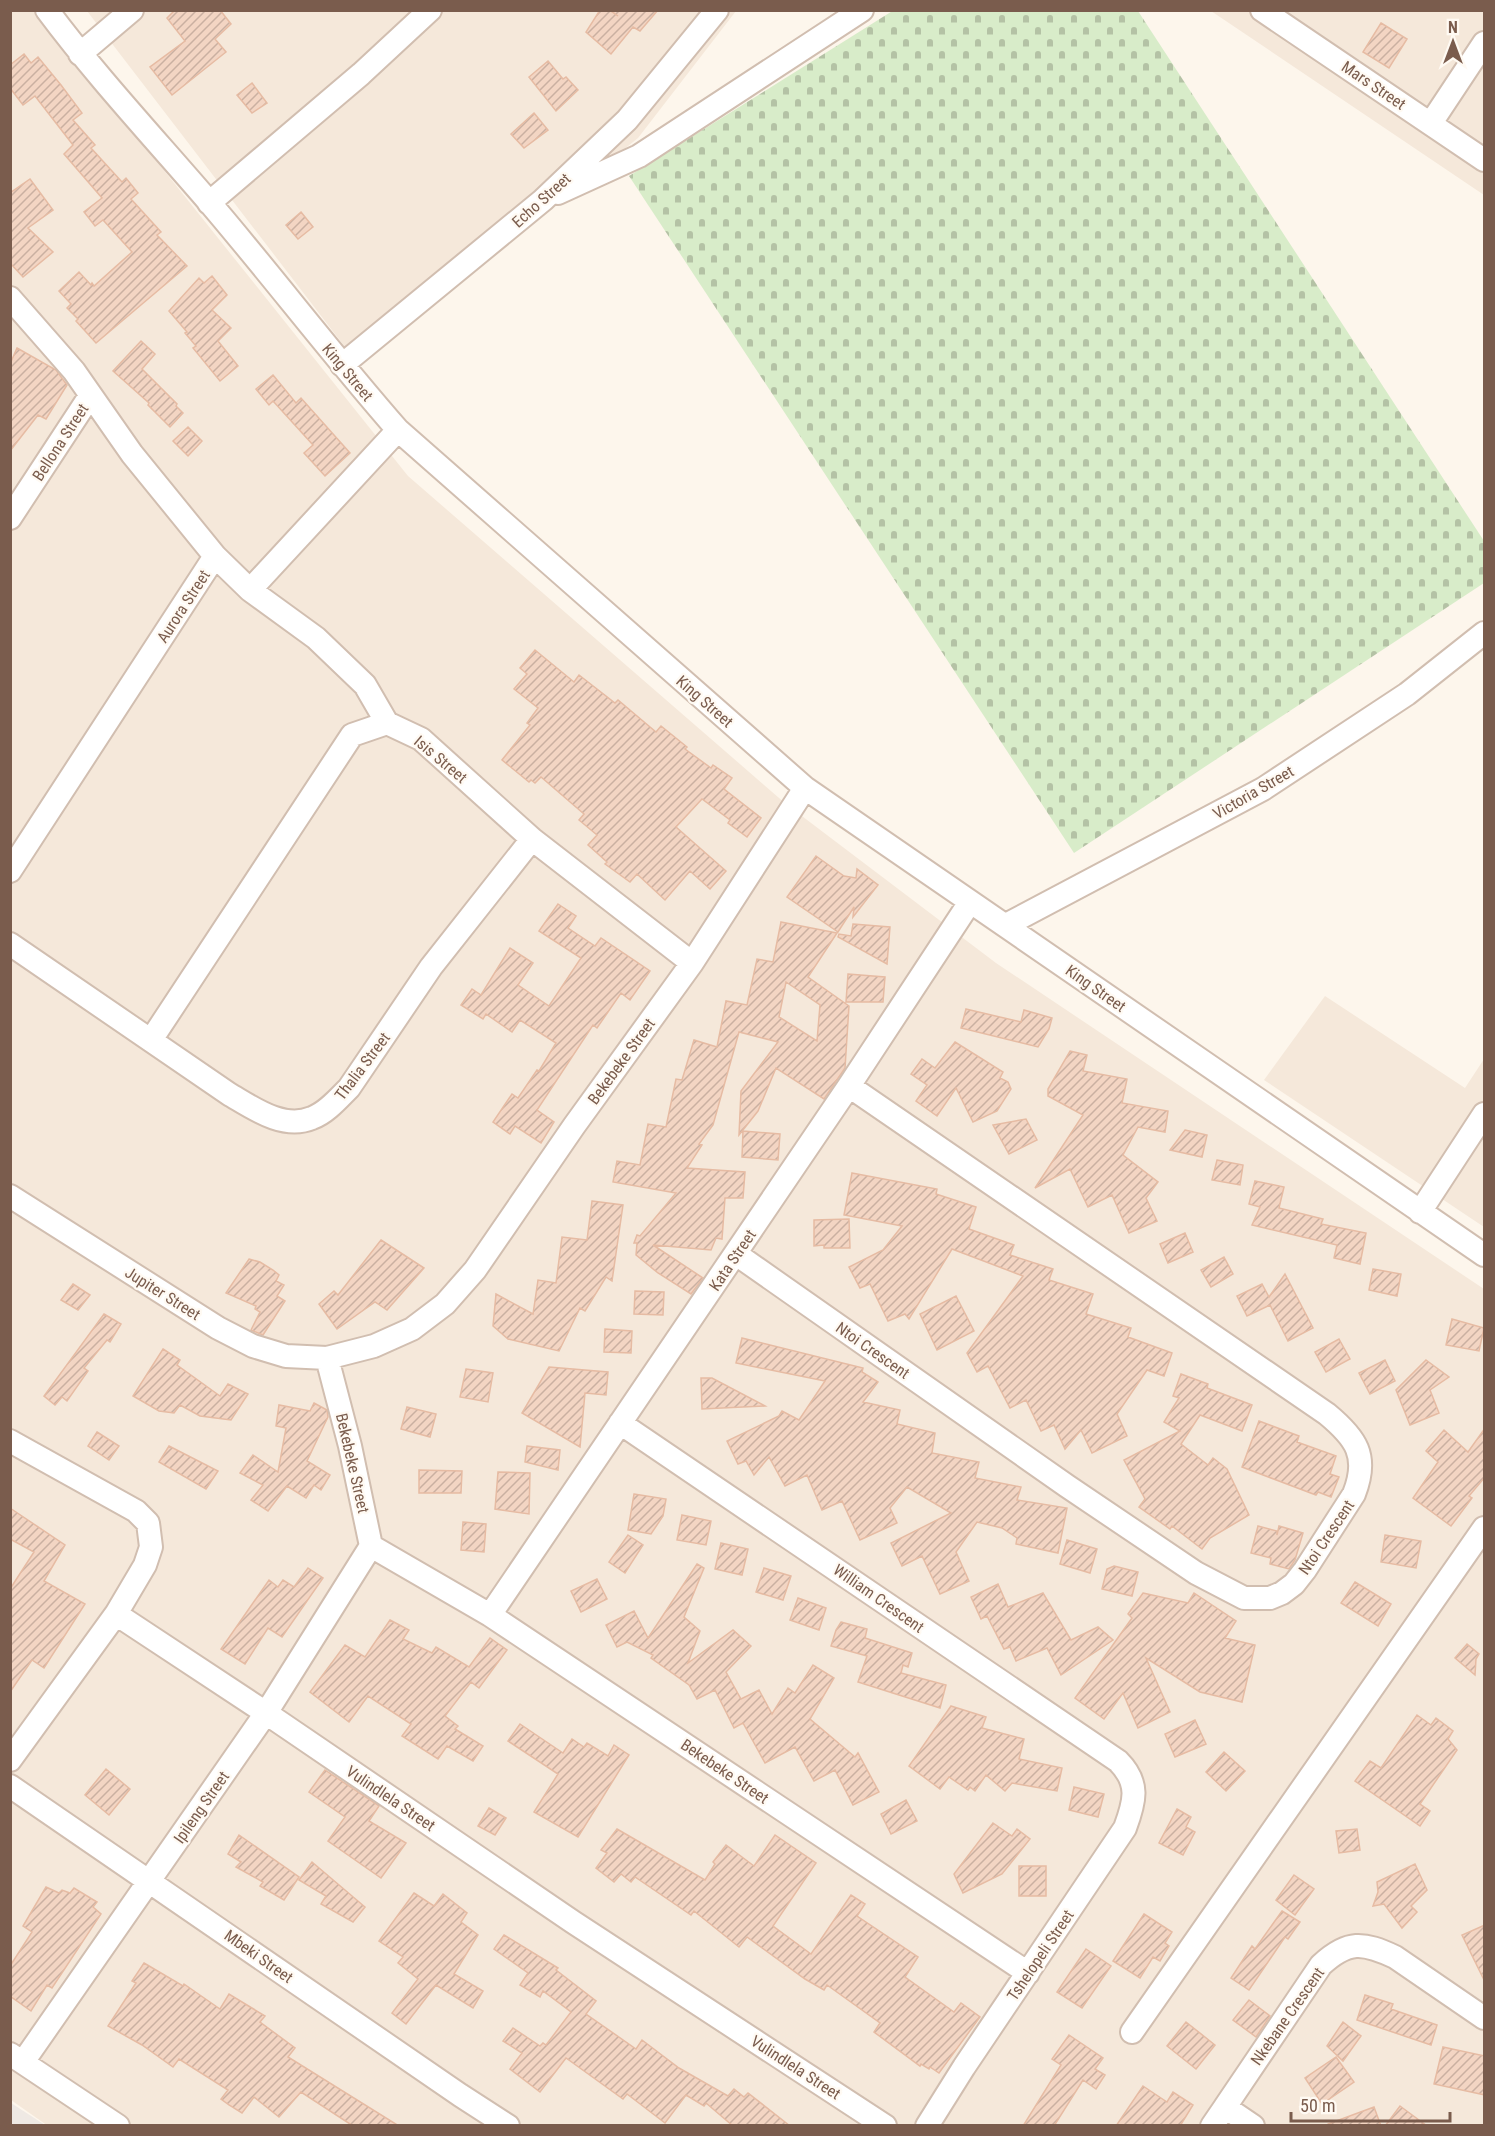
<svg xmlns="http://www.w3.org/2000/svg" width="1495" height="2136" viewBox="0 0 1495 2136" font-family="'Roboto Condensed',sans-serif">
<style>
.residential{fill:#f5e8da}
.industrial{fill:#efe9e4}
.cemetery{fill:url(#cemetery-stones)}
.building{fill:url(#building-hatch);stroke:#e6bba3;stroke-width:1.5;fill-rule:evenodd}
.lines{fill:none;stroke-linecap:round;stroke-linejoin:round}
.street-casing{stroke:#d1beb0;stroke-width:26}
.street{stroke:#fff;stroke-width:22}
.labels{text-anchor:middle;stroke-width:4.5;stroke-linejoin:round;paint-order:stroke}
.street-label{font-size:16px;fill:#7a5c4d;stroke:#fffaf3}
</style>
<defs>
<pattern id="cemetery-stones" width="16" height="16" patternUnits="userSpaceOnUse" patternTransform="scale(1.5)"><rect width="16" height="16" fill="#d8ecc9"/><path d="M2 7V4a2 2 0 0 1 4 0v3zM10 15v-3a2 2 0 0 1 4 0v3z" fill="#b4c2a5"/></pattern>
<pattern id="building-hatch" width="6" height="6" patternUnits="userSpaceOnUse" patternTransform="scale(1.5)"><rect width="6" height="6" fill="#f3d5c3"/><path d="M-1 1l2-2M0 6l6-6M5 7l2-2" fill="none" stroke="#cab0a1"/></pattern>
</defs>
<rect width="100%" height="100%" fill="#fdf6ec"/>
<path class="residential" d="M36,10L408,476L786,804L996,963L1484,1289V2125L48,2126L11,2100L10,11Z
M87,11H736L638,138L358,364Z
M1211,11H1484V195Z
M1325,996L1465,1088L1484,1059V1227L1264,1080Z"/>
<path class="industrial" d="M10,2103H11L45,2125H11Z"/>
<path class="cemetery" d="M894,10L1138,11L1484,541V583L1074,853L629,176Z"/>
<path class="building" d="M175,10H220L231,24L215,39L226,52L172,95L150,67L185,41L167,18Z
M600,10H609L618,16L610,10H658L640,31L633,27L611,54L586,32Z
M1381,23L1407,39L1389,68L1363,52Z
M24,54L31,63L38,57L61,85L82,113L73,120L95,145L91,148L122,182L126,178L138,193L131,199L161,232L157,235L187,266L96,343L76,321L78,319L67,308L71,304L59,291L79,272L91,285L92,283L94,286L132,252L103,220L95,226L84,212L102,198L64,154L73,145L35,96L23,105L10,88V65Z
M548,61L563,79L566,77L578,90L556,111L529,77Z
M252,83L267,103L252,113L237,95Z
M534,113L548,130L524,148L511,134Z
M30,179L53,210L28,228L53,252L23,277L10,263V193Z
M301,212L313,227L298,239L286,225Z
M212,276L227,295L212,310L231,328L218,341L238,366L220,381L193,348L196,346L185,333L187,332L169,311L199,278L204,283Z
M141,341L155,354L142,369L177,404L176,406L183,413L170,427L148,405L149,403L113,371Z
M17,348L56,370L67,385L46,419L38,415L10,451V364Z
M273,375L296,403L301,398L350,453L325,476L304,453L313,445L273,401L269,405L256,389Z
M188,427L202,441L188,456L173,441Z
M535,650L574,682L579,675L615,703L618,700L656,732L661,726L687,747L685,749L711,768L713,765L732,778L724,789L761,818L747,837L728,823L730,820L702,799L676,827L726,871L710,889L690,871L665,900L637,874L630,882L605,864L607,862L588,845L597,835L579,820L584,814L541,777L535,783L531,780L529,782L502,760L530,725L527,723L538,708L514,689L527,674L520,668Z
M816,856L844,876L856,878L857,869L878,885L853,917L854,907L838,932L787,897Z
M558,904L576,916L568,928L595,946L601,938L650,971L630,1000L621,993L597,1028L593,1025L537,1110L554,1122L541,1143L515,1126L510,1134L493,1122L512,1094L518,1098L537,1070L539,1071L556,1043L520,1020L512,1032L486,1014L483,1019L461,1005L472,989L481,995L510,948L533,963L518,985L549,1006L581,958L539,931Z
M781,922L837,933L808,977L849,1006L845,1068L824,1099L776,1068L758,1111L739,1135L741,1091L778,1042L739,1032L713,1125L699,1144L702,1145L687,1168L745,1172L743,1198H725L722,1239L716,1238L711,1250L653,1245L703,1278L691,1294L658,1273L636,1255L637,1243H634L637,1235L640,1236L676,1193L613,1182L617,1161L640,1165L648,1124L666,1127L676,1079L682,1080L694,1040L717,1047L726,1001L747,1005L757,959L773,962ZM786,982L820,1005L817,1041L779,1017Z
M853,924L890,927L887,964L838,937L839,934L851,936Z
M848,974L885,977L883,1002H846Z
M966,1009L1021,1022L1024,1010L1052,1018L1049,1029L1038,1047L961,1028Z
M955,1042L1003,1072L1000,1078L1008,1082L1011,1089L997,1111L973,1122L956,1088L937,1116L916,1101L927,1085L911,1074L922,1059L935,1068Z
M1070,1051L1087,1055L1083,1071L1127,1079L1122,1103L1168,1111L1165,1132L1138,1127L1123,1155L1158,1182L1146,1198L1157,1221L1129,1233L1112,1195L1088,1207L1070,1169L1035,1188L1083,1115L1048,1096V1089Z
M1026,1119L1037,1140L1009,1154L993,1125Z
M1185,1130L1207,1135L1202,1157L1170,1150Z
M743,1131L780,1134L778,1160L742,1157Z
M1217,1160L1243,1165L1240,1185L1212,1180Z
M852,1173L937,1189L936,1194L976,1207L969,1229L1014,1245L1010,1255L1053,1269L1049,1280L1093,1294L1086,1314L1131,1328L1128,1337L1172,1353L1164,1376L1147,1370L1117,1414L1127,1436L1092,1453L1081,1430L1065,1449L1054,1425L1041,1431L1026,1400L1010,1408L988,1366L977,1372L967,1353L1023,1276L952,1249L909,1319L905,1314L888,1321L870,1284L860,1288L849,1267L883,1250L902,1226L844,1215Z
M1255,1181L1284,1187L1279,1208L1323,1219L1321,1224L1366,1233L1360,1264L1334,1258L1337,1245L1252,1225L1260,1207L1249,1204Z
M592,1201L623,1205L612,1281L606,1277L585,1311L580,1308L559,1351L508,1339L493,1326L496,1294L533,1314L538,1280L556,1283L562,1237L587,1240Z
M849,1219L850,1248H824V1245L814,1246V1220Z
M1185,1233L1193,1252L1168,1263L1160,1244Z
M381,1240L424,1268L387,1310L375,1302L337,1329L319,1304L334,1291L338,1295Z
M1224,1257L1233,1274L1211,1287L1201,1270Z
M249,1259L260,1262L273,1270L279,1275L276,1281L284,1285L277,1296L285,1301L263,1335L251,1330L260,1312L255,1309L256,1306L226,1293Z
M1373,1269L1401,1274L1397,1296L1369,1290Z
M1285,1274L1313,1328L1288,1341L1270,1305L1247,1316L1237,1296L1262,1284L1269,1297Z
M73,1284L90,1295L78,1310L61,1300Z
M635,1291L664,1292L663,1315L634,1314Z
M956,1296L974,1331L937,1350L920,1314Z
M104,1314L121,1324L110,1342L107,1340L84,1368L88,1371L67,1401L62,1397L55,1405L44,1396Z
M1452,1319L1484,1328L1479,1351L1446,1345Z
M605,1329L632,1331L631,1353L604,1352Z
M742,1338L863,1368L862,1372L878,1382L863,1402L900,1410L897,1424L935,1433L932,1453L979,1462L975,1478L1021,1487L1017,1500L1067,1508L1058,1553L1016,1544L1017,1538L1002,1528L977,1522L956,1552L969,1581L940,1594L922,1556L902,1566L891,1543L951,1513L907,1487L890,1508L897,1523L860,1540L842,1501L822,1510L807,1475L785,1486L769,1457L754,1475L746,1461L738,1464L727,1441L779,1416L782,1411L799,1420L825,1381L736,1363Z
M1339,1339L1350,1359L1326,1372L1315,1352Z
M163,1349L180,1360L177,1365L220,1396L228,1384L248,1394L231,1420L200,1416L180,1405L174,1413L159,1411L133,1396Z
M1385,1360L1395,1381L1370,1394L1359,1373Z
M1426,1360L1449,1377L1430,1390L1439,1413L1410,1425L1396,1390Z
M549,1367L608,1372L606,1395L585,1393L580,1447L522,1413Z
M466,1369L493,1373L488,1402L460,1397Z
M1181,1374L1208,1384L1207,1388L1252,1405L1242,1431L1200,1415L1181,1444L1208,1465L1213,1458L1227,1469L1249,1515L1210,1538L1202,1549L1172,1526L1170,1529L1139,1507L1145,1499L1124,1460L1180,1431L1164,1422L1179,1398L1173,1396Z
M701,1378H712L765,1406L702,1409Z
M314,1403L327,1410L328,1417L307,1461L330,1475L321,1490L314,1485L306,1498L287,1486L268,1511L251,1500L263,1485L240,1473L253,1455L278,1472L286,1428L276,1426L279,1405L310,1411Z
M407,1407L436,1414L430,1437L401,1429Z
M1259,1421L1299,1436L1297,1442L1336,1456L1330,1474L1339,1477L1331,1497L1318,1492L1316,1495L1242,1467Z
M1485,1428V1477L1469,1496L1472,1498L1451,1526L1413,1498L1438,1462L1426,1451L1444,1430L1468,1452Z
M97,1432L119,1446L109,1460L88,1446Z
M169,1446L218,1471L206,1489L159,1462Z
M527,1446L560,1450L558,1470L525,1462Z
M419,1470L462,1471L461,1493H419Z
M498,1472L530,1473L529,1514L495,1509Z
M634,1494L666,1499L663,1516L651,1534L628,1530Z
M10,1508L65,1545L44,1581L85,1604L44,1668L32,1660L10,1692V1589L34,1552L10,1539Z
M682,1515L711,1521L706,1545L677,1540Z
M463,1522L486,1524L484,1552L461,1550Z
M1258,1526L1277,1531V1535L1279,1526L1303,1533L1295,1560L1289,1569L1270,1564L1271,1558L1251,1553Z
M628,1535L643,1545L625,1573L609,1562Z
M1385,1535L1421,1541L1416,1568L1381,1562Z
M1067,1540L1097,1549L1090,1573L1060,1564Z
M721,1543L748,1549L742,1575L715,1569Z
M697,1564L704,1568L684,1617L700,1631L688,1663L733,1630L751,1646L726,1672L741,1699L759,1690L772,1714L788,1688L795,1693L813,1665L834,1678L810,1719L855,1757L858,1753L879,1792L853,1805L835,1770L814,1781L795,1747L765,1763L743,1723L734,1728L715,1690L697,1699L689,1685L651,1658L653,1655L627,1642L617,1647L606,1625L634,1611L648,1638Z
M1114,1566L1138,1572L1132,1596L1102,1589L1107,1569Z
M308,1568L323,1578L282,1637L268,1628L245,1664L221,1649L269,1580L278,1587L283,1580L294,1587Z
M764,1568L791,1576L783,1600L756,1592Z
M597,1579L607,1599L581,1612L571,1591Z
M1355,1582L1391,1604L1378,1626L1341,1603Z
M998,1584L1008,1607L1043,1593L1071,1640L1098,1627L1113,1640L1061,1675L1047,1648L1016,1661L1010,1647L1004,1649L987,1616L981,1619L971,1597Z
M1143,1593L1188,1603L1194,1593L1236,1621L1225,1638L1255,1645L1242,1702L1200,1692L1146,1658L1170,1712L1138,1728L1123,1693L1104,1719L1075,1698L1132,1618L1128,1614Z
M798,1598L826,1608L819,1630L790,1620Z
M390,1620L409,1630L403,1639L432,1653L436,1647L469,1667L490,1638L507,1650L479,1688L471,1682L445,1716L458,1726L455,1729L483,1746L473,1761L447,1746L438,1759L402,1736L411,1724L368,1696L349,1722L310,1692L345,1645L365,1657Z
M841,1622L867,1629L865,1638L912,1653L908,1667L903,1665L901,1673L946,1685L940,1708L858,1682L867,1656L831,1646L836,1630Z
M1467,1644L1479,1654L1476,1659L1475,1675L1455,1658Z
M951,1706L986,1717L982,1728L1024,1739L1019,1759L1062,1768L1057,1791L1012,1783L1005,1791L986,1775L975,1791L970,1787L968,1790L949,1777L940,1789L909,1766Z
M1417,1715L1431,1725L1436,1718L1453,1731L1448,1739L1457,1750L1420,1804L1430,1811L1420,1826L1355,1781L1370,1761L1381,1768Z
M1195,1720L1206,1744L1175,1757L1165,1734Z
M520,1724L563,1753L572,1739L584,1747L587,1743L608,1756L614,1745L629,1755L578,1837L534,1812L558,1774L508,1741Z
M1224,1752L1245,1771L1226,1791L1206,1772Z
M106,1769L130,1789L109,1815L85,1795Z
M325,1770L379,1806L369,1821L406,1843L381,1878L328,1841L345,1817L309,1792Z
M1074,1787L1104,1794L1098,1817L1069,1810Z
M906,1800L917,1821L891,1834L881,1814Z
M489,1808L506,1818L495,1835L478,1826Z
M1177,1809L1191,1817L1186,1827L1195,1832L1183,1855L1159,1843Z
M993,1823L1012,1836L1017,1829L1030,1839L1002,1874L963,1893L954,1874Z
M617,1829L705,1880L715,1864L713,1862L726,1845L754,1866L775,1835L816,1863L773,1926L811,1954L851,1895L865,1904L857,1916L918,1957L905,1977L954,2012L961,2003L980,2017L939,2073L930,2067L929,2069L921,2064L920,2066L874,2032L880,2023L827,1985L824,1990L805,1979L747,1937L739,1947L694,1911L691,1915L635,1877L631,1882L621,1874L614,1882L596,1868L607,1853L601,1850Z
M1357,1829L1360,1850L1339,1853L1336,1831Z
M239,1835L299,1877L284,1900L260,1886L263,1882L236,1867L241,1862L228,1854Z
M312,1862L365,1907L353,1922L321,1904L326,1896L299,1880Z
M1415,1864L1427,1890L1411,1906L1417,1912L1402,1928L1384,1904L1373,1906L1378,1892L1377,1882Z
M1019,1866H1046V1896H1019Z
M1294,1875L1314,1889L1295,1915L1276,1900Z
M46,1887L59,1893L62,1890L70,1893L74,1888L97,1902L93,1907L101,1914L52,1988L47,1985L31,2011L10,1996V1966L32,1932L23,1926Z
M414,1893L434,1906L443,1894L467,1913L461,1922L478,1935L454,1974L483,1991L473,2008L436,1985L406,2024L392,2013L418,1979L398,1963L403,1957L379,1941Z
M1282,1911L1300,1922L1288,1939L1285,1937L1249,1990L1231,1978L1252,1946L1255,1949Z
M1144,1914L1172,1932L1165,1943L1169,1946L1160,1961L1153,1957L1140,1978L1113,1961Z
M1485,1925V1982L1462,1935Z
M504,1935L558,1968L556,1970L596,2001L586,2014L636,2049L642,2040L679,2068L728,2096L734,2089L744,2097L748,2093L790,2126H733L706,2103L704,2106L686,2095L665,2123L627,2094L623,2099L566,2058L540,2092L510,2069L522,2053L503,2041L513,2028L540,2046L543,2043L546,2045L571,2012L543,1991L540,1997L520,1985L528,1973L494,1949Z
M1086,1949L1111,1966L1082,2008L1057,1992Z
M144,1963L183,1986L184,1984L220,2009L229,1994L265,2016L260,2022L295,2048L288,2057L399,2126H353L301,2092L279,2117L254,2097L242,2113L229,2105L221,2099L228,2090L179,2059L173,2067L142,2045L108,2026L136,1983L132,1981Z
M1365,1995L1393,2004L1391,2009L1437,2025L1431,2045L1357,2020Z
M1249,2000L1270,2016L1256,2037L1233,2020Z
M1186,2022L1215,2045L1196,2069L1167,2046Z
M1343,2022L1361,2036L1343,2061L1327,2046Z
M1069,2035L1103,2058L1095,2069L1105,2075L1096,2089L1083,2080L1054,2126H1023L1061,2065L1052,2059Z
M1443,2047L1485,2056V2095L1434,2084Z
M1336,2057L1354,2082L1322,2104L1305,2078Z
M1143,2086L1167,2102L1173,2092L1193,2105L1180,2126H1116Z
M1400,2106L1427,2126H1385Z
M1374,2107L1381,2126H1328V2124Z"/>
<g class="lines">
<g class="street-casing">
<path id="street" d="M47,10C97,77 154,138 209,202C273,277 333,356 398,430L805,788L1484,1255
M1262,10L1484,160
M80,54L132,10
M1431,123L1484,43
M558,193L639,156L862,10
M209,203L361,74L430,10
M10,298L74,371L132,454L215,556L10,871
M342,365L543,200L627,120L717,10
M10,518L90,396
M215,556L250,590L316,638L365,685L387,723
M250,590L398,430
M1006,925L1263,789L1407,694L1484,633
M10,944L229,1094C253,1108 283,1130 312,1118C326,1113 338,1099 349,1088L431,967L532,839
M151,1040L352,735L387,723L421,739L532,839L692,963
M10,1196L218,1328L253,1346L286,1356L327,1358L374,1346L412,1329L445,1304L475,1270L574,1126L692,963L805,788
M1420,1212L1484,1114
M736,1254L1067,1486L1196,1573L1244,1598H1270L1282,1593L1294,1584L1305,1570L1354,1494C1369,1456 1356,1438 1327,1414L849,1086
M327,1358L350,1446L371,1546L490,1615L1028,1973
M620,1423L1118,1761C1140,1783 1135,1801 1125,1828L964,2067L927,2126
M10,1441L136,1511L148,1523L151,1547L145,1565L116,1614L266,1713L573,1922L885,2126
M490,1615L849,1086L970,902
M10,1760L116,1614
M10,1786L460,2095L508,2126
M1132,2032L1484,1528
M10,2054L118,2126
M23,2062L266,1713L371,1546
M1212,2126L1225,2107
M1253,2126L1225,2107L1321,1965C1348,1940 1363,1942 1395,1957L1484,2018"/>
</g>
<use href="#street" class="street"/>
</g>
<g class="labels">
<g class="street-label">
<text transform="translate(1374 85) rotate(34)" y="6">Mars Street</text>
<text transform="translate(541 200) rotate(-42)" y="6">Echo Street</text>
<text transform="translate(348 372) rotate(50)" y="6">King Street</text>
<text transform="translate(60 442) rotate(-57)" y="6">Bellona Street</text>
<text transform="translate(183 606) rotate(-57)" y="6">Aurora Street</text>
<text transform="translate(705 701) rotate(41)" y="6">King Street</text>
<text transform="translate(441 759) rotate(40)" y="6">Isis Street</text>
<text transform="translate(1253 792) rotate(-30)" y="6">Victoria Street</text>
<text transform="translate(1096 988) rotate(35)" y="6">King Street</text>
<text transform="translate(621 1061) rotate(-54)" y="6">Bekebeke Street</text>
<text transform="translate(362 1066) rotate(-53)" y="6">Thalia Street</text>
<text transform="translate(732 1260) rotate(-56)" y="6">Kata Street</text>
<text transform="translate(163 1293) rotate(32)" y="6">Jupiter Street</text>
<text transform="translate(873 1350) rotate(35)" y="6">Ntoi Crescent</text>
<text transform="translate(353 1463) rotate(77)" y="6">Bekebeke Street</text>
<text transform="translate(1326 1537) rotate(-56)" y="6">Ntoi Crescent</text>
<text transform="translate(879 1598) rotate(35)" y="6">William Crescent</text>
<text transform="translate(725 1771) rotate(34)" y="6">Bekebeke Street</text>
<text transform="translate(391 1798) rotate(34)" y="6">Vulindlela Street</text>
<text transform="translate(201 1807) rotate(-55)" y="6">Ipileng Street</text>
<text transform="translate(1040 1955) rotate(-56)" y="6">Tshelopeli Street</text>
<text transform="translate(259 1956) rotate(35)" y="6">Mbeki Street</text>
<text transform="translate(1287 2016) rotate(-55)" y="6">Nkebane Crescent</text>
<text transform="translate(796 2067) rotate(33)" y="6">Vulindlela Street</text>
</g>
</g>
<rect width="1495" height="2136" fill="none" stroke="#7a5c4d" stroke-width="24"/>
<g transform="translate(1453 42)" stroke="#fffaf3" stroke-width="4.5" paint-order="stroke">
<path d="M0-4.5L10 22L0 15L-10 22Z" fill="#7a5c4d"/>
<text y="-9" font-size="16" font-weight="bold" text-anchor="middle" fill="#7a5c4d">N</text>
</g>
<path d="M1291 2112v9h159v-9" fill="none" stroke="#7a5c4d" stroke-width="3"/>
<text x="1300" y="2112" font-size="18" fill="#7a5c4d" stroke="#fffaf3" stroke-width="4.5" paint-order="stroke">50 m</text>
</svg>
